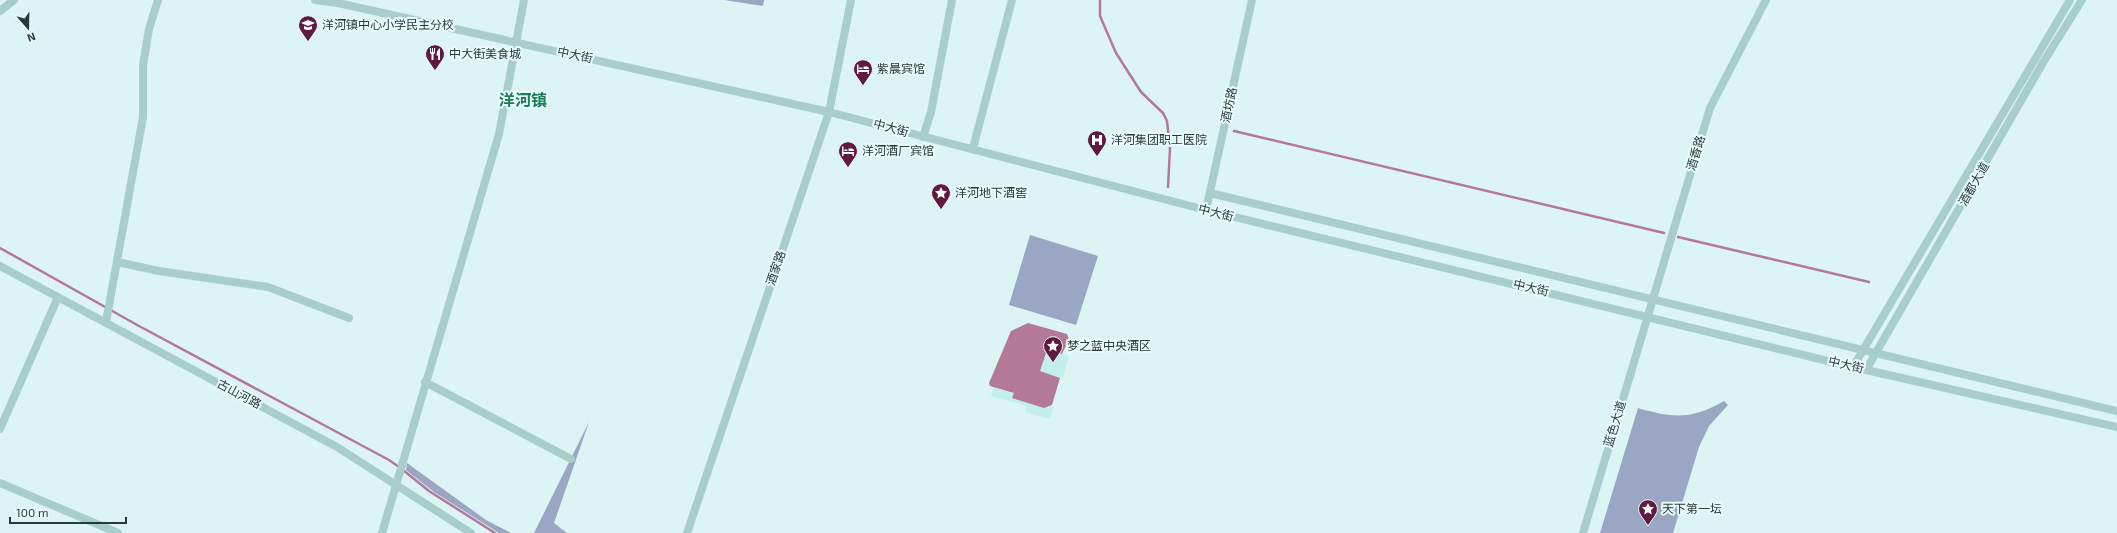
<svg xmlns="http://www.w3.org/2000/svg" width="2117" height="533" viewBox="0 0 2117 533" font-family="'Exo 2','Noto Sans SC',sans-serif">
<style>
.green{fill:#9ba6c5}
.plaza{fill:#c2eeec}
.water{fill:#b47999}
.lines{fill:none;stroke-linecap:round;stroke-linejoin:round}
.stream{stroke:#b47999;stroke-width:2.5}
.minor{stroke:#a7cec8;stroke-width:8}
.labels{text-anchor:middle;stroke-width:4;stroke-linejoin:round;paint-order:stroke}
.poi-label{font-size:12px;fill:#283a35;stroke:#e9fbfa;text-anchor:start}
.street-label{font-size:12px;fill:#283a35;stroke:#e9fbfa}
.district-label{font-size:16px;font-weight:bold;fill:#197d59;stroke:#e9fbfa}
</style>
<rect width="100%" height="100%" fill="#dcf4f3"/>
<path class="green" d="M724,0H764L763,6Z
M1030,235L1098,256L1076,325L1009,305Z
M1724,401L1728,405L1709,426L1699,447L1673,533H1600L1638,408C1672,418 1692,420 1724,401Z
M589,422L554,523L567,533H534Z
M407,463L486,520L511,533H499L434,492L406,470Z"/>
<path class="plaza" d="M1047,350L1069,356L1063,378L1040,372L1005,391L1014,393L1012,398L1049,407L1054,406L1050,419L1025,412L1027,406L991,396L994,387L1002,390Z"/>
<path class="water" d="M1028,323L1067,334L1069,339L1062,354L1047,350L1040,371L1060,378L1052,405L1044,408L1012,398L1014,393L990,386L989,383L1011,331Z"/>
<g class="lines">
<path class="stream" d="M1100,0V16L1116,53L1141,92L1163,113L1167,121L1170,149L1168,187
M1234,131L1664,233
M1678,237L1869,282
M0,248L139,326L389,460L399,467
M403,470L429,491L495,533"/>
<path class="minor" d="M315,0L338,3L829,112L1206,210L1853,367L2117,427
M0,11L14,0
M923,137L931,112L952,0
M973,148L1012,0
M1210,193L2117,411
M1206,210L1252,0
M117,262L159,271L268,287L349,318
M0,266L337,447L471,533
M106,322L143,117V65L149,29L158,0
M1853,367L2070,0
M1866,370L2044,61L2082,0
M425,382L571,459
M0,429L58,297
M0,483L118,533
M382,533L499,134L524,0
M687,533L829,112L851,0
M1583,533L1710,108L1766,0"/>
</g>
<defs>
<g id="school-pin" transform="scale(1)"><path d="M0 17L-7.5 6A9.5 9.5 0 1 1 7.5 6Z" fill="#5f1a3e" stroke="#e9fbfa"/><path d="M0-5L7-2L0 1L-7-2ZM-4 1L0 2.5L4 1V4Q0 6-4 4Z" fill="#fff"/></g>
<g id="restaurant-pin" transform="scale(1)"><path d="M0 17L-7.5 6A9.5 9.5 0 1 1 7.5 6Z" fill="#5f1a3e" stroke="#e9fbfa"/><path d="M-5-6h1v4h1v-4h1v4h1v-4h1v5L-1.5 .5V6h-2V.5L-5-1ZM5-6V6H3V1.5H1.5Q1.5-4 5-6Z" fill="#fff"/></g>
<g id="hotel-pin" transform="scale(1)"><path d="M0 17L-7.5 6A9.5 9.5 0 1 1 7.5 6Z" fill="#5f1a3e" stroke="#e9fbfa"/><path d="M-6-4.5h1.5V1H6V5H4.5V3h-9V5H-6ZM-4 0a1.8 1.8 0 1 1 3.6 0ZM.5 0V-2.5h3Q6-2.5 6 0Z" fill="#fff"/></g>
<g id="hospital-pin" transform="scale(1)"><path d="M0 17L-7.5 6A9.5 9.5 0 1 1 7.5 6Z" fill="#5f1a3e" stroke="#e9fbfa"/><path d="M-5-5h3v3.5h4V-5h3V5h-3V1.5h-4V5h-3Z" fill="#fff"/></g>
<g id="sight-pin" transform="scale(1)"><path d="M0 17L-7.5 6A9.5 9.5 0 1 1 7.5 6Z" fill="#5f1a3e" stroke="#e9fbfa"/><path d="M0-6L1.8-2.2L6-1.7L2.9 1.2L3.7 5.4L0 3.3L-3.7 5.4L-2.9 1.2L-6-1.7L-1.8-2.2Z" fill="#fff"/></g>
</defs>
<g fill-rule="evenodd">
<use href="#school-pin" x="308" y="25"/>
<use href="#restaurant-pin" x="435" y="54"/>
<use href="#hotel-pin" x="863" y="69"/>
<use href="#hospital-pin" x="1097" y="140"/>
<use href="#hotel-pin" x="848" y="151"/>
<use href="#sight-pin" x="941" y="193"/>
<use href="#sight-pin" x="1053" y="346"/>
<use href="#sight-pin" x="1648" y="509"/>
</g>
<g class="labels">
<g class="poi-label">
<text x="322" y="29">洋河镇中心小学民主分校</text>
<text x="449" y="58">中大街美食城</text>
<text x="877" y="73">紫晨宾馆</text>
<text x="1111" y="144">洋河集团职工医院</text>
<text x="862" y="155">洋河酒厂宾馆</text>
<text x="955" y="197">洋河地下酒窖</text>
<text x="1067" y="350">梦之蓝中央酒区</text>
<text x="1662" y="513">天下第一坛</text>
</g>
<g class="street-label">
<text transform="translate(575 55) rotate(12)" y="4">中大街</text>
<text transform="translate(1229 105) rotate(-78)" y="4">酒坊路</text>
<text transform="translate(891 128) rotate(15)" y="4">中大街</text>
<text transform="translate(1696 153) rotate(-73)" y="4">酒香路</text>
<text transform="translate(1974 184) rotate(-60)" y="4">酒都大道</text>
<text transform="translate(1216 213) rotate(14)" y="4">中大街</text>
<text transform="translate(776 268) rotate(-71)" y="4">酒家路</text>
<text transform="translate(1531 288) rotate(13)" y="4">中大街</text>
<text transform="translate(1846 365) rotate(13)" y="4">中大街</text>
<text transform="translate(239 394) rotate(28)" y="4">古山河路</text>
<text transform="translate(1615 424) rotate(-73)" y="4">蓝色大道</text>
</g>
<g class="district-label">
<text x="523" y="106">洋河镇</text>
</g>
</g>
<g transform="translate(28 28) rotate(160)" stroke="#e9fbfa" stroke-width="3" paint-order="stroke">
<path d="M0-3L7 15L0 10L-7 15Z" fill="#283a35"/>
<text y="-6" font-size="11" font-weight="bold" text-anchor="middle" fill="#283a35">N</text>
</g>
<path d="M10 517v6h116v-6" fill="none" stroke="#283a35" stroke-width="2"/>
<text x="16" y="517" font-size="12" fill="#283a35" stroke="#e9fbfa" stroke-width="3" paint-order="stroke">100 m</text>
</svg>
